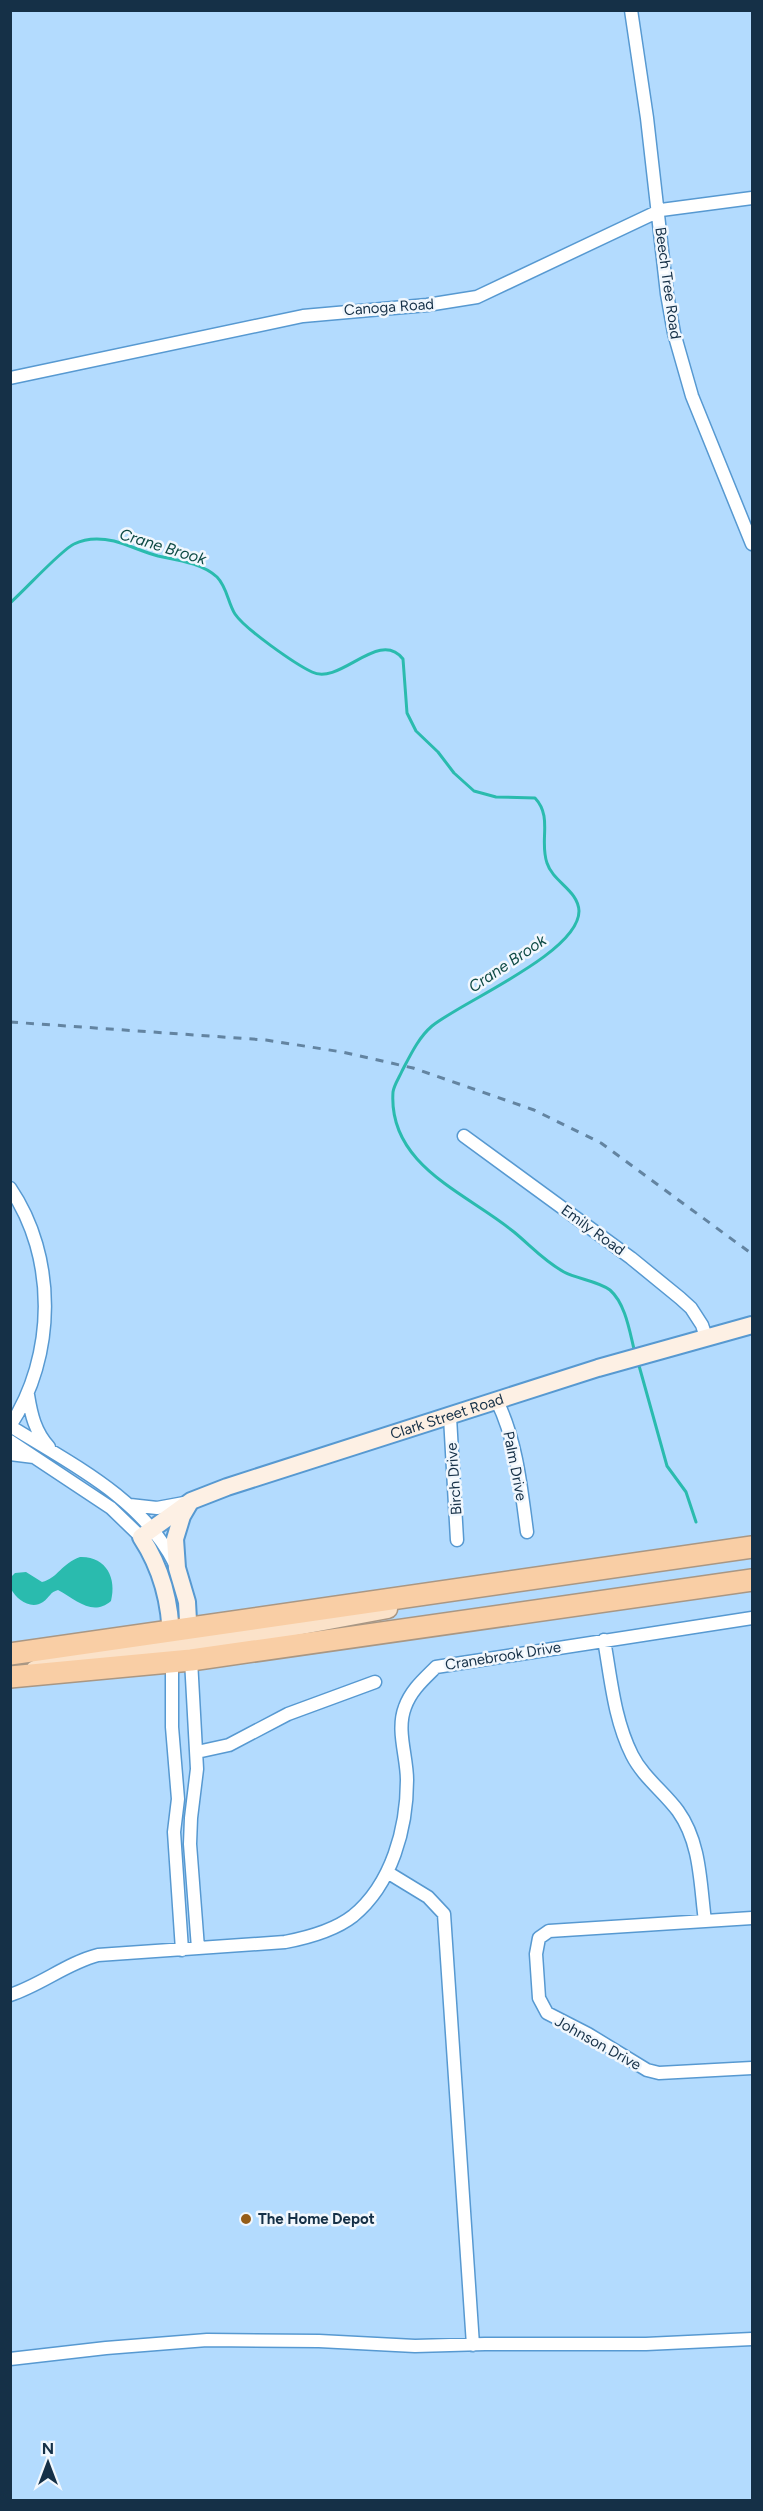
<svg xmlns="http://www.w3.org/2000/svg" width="763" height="2511" viewBox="0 0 763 2511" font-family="Figtree,sans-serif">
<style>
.water{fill:#2abbae}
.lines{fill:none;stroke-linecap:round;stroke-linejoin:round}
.stream{stroke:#2abbae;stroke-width:3}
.street-casing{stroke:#5799d1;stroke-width:15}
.secondary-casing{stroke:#5799d1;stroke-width:20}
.primary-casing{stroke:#a99784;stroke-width:21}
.highway-casing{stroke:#a99784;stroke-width:24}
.street{stroke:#fff;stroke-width:12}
.secondary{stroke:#fdf0e4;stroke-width:16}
.primary{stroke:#fbe2c9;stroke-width:18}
.highway{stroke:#f9cea5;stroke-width:21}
.rail{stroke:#6384a1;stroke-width:3;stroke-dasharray:8 8;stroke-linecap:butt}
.poi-dot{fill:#955d18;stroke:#f1f7fd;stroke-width:2}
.labels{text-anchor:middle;stroke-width:5;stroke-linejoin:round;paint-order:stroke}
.street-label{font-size:15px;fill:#153047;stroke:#f1f7fd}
.poi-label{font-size:15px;font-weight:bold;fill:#153047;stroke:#f1f7fd;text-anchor:start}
.water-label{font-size:16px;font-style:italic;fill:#0e4a44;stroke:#f1f7fd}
</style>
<rect width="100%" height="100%" fill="#b3dbfe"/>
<path class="water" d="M80,1557C106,1556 117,1578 111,1601C92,1617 77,1600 58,1590C50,1592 50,1597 43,1602C31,1610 17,1600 11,1589V1577L15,1573L26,1572L42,1582C58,1578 62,1563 80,1557Z"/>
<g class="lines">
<path class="stream" d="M10,603C24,591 61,550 74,544C86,538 101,538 114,541C129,545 143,552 158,556C177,560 202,563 217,577C227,587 228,603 235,614C245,629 295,664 312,672C340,686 379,628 403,659L407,713L416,731L438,752L454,773L474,791L496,797L535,798C553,817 539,841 547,863C553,882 578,890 579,911C579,953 461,1002 432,1026C418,1038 410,1056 402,1071C399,1078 394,1085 393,1092C388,1166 467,1193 514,1232C531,1246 544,1261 564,1272C577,1279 598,1281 610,1290C626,1304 630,1334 635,1353
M638,1362L667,1466L686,1492L696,1522"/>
<g class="street-casing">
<path id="street" d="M631,10L647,118L667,294L674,333L692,396L752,544
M10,378L303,316L427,305L477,297L661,210L752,198
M464,1136L631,1258L680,1298L691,1308L702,1325L706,1337
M10,1188C57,1257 56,1356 10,1426
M28,1395C31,1414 35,1432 49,1447
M497,1401C517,1442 521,1488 527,1532
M450,1417L457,1540
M10,1426C71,1464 142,1498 175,1564
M10,1441L111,1508L141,1537
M10,1454L34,1457
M130,1505L157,1508L184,1503
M604,1640C611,1679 614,1719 632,1755C643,1777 664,1792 678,1811C701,1843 700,1884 705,1921
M191,1660L197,1769L191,1818L190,1844L198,1948
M172,1662V1727L178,1799L174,1832L182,1950
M197,1752L229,1745L288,1714L375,1682
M387,1872L428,1897L444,1914L473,2345
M752,1918L549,1931L539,1938L536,1954L539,1998L547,2013L588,2034L647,2070L659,2073L752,2068
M10,1995C41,1985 67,1963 98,1955L285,1942C306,1938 335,1930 353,1916C392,1884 407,1828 407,1780C407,1756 396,1730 405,1707C411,1690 424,1679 436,1667L752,1618
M10,2359L106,2348L207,2340L319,2341L415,2346L485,2344H646L752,2339"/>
</g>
<g class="secondary-casing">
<g id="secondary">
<path d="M189,1504L182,1516L175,1539L177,1568L187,1602L189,1639"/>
<path id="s1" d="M171,1642C171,1604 162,1569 141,1537L191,1501L227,1487L598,1368L752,1325"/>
</g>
</g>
<g class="primary-casing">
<path id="primary" d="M172,1662L180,1650L205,1643L388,1609
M35,1670L57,1662L148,1650L172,1644L188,1630"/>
</g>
<g class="highway-casing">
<path id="highway" d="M10,1654L752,1547
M10,1677L191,1660L752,1580"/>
</g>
<use href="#street" class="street"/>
<use href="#secondary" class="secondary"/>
<use href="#primary" class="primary"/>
<use href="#highway" class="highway"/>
<path class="rail" d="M10,1022L266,1040L342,1052L413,1068L534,1110L601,1143L752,1254"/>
</g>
<circle class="poi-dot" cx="246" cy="2219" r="6"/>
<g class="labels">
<g class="street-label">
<text transform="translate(668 283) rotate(82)" y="5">Beech Tree Road</text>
<text transform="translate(389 307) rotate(-4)" y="5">Canoga Road</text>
<text transform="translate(593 1230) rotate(36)" y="5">Emily Road</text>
<text dy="5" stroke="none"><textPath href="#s1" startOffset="442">Clark Street Road</textPath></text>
<text transform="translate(515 1466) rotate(79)" y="5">Palm Drive</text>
<text transform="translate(454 1479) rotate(-94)" y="5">Birch Drive</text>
<text transform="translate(503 1656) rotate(-9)" y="5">Cranebrook Drive</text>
<text transform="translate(598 2043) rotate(29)" y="5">Johnson Drive</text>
</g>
<g class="poi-label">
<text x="258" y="2224">The Home Depot</text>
</g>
<g class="water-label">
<text transform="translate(163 546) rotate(17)" y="6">Crane Brook</text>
<text transform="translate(507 963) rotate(-34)" y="6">Crane Brook</text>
</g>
</g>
<rect width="763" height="2511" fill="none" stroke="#153047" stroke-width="24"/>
<g transform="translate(48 2463)" stroke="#f1f7fd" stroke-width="4.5" paint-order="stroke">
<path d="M0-4.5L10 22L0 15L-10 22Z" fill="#153047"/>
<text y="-9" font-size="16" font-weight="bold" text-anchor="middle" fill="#153047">N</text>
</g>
</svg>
